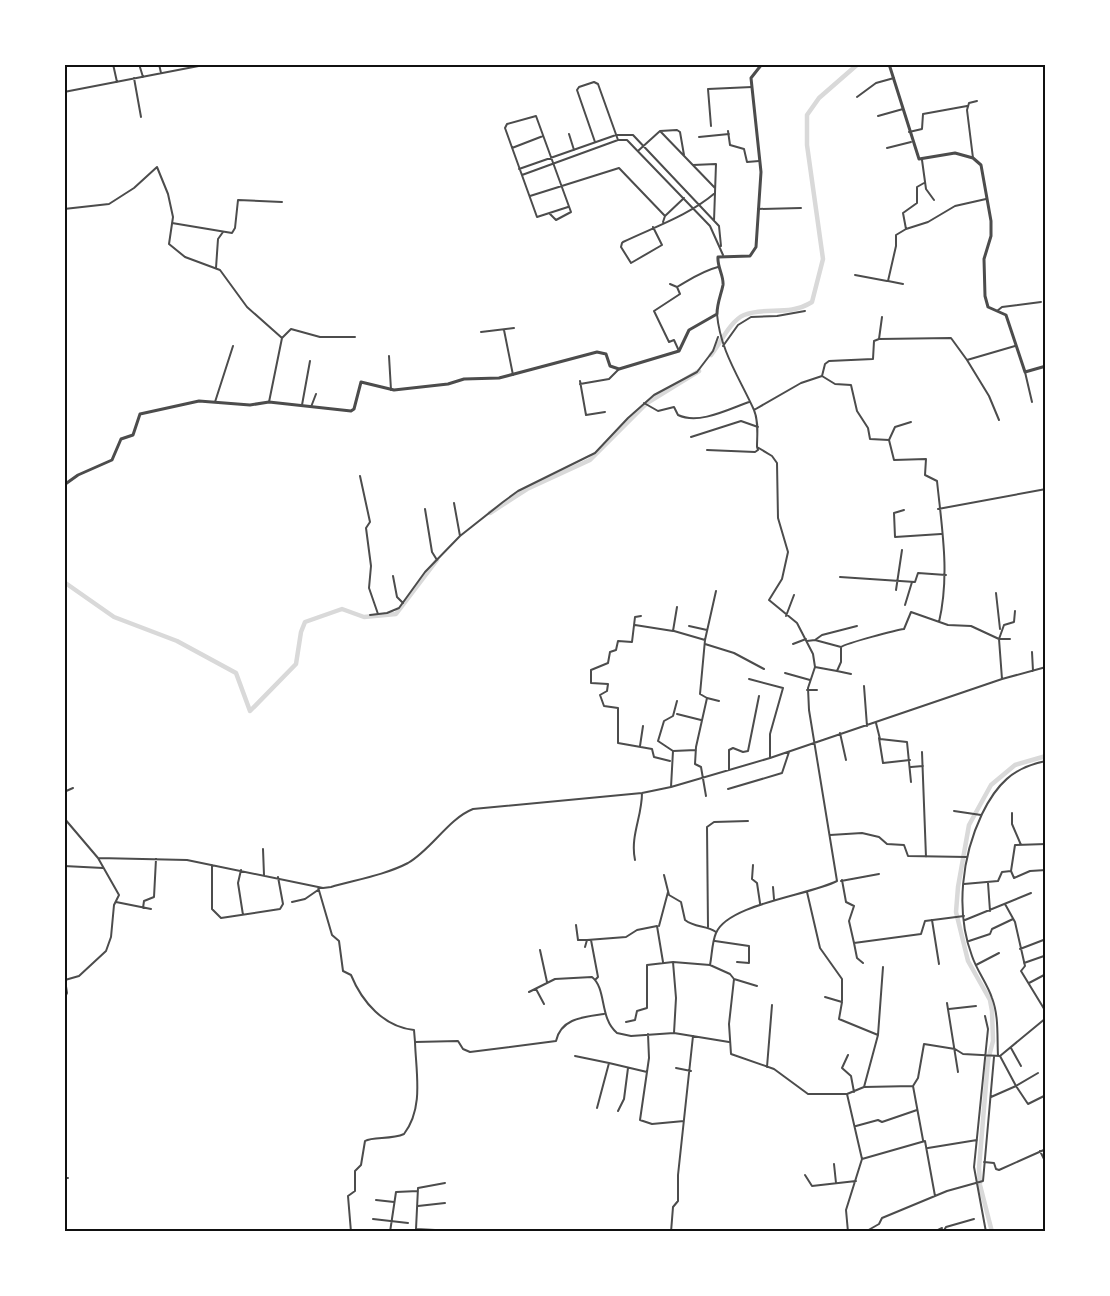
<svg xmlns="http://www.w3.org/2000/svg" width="1110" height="1296" viewBox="0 0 1110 1296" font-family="'IBM Plex Sans',sans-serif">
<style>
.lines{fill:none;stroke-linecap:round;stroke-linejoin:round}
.canal{stroke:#d9d9d9;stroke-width:4.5}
.minor{stroke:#4c4c4c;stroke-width:2}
.tertiary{stroke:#4c4c4c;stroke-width:3}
.neatline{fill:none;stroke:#111;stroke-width:2}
</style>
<rect width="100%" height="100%" fill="#fff"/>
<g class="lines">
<path class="canal" d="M711,355C720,344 730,321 744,315C767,306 788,317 812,302L823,259L807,145V115L819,98L858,64
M490,513L527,489L590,460L647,403L699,371
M64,582L114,617L177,641L236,673L250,711L296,664L301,632L305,622L342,609L364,617L396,614L437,560
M992,1232L980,1185L979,1168L988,1060L993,1041L992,1011L990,1000L968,961L956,912L958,887L969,825L991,785L1015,765L1046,756"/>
<path class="minor" d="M113,64L117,82
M139,64L143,77
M159,64L161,73
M134,78L141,117
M64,92L209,64
M857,97L876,83L894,78
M878,116L903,109
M711,126L708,89L752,87
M660,131L715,188
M728,131L730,145L744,149L747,162L759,161
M909,132L922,129L923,114L967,106
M569,134L574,150
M699,137L729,134
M595,142L577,90L579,87L594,82L598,84L618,140
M512,148L543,136
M887,148L911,142
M639,150L660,131L677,130L680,132L684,155
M973,158L967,110L969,103L977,101
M922,160L926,189L934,200
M693,165L716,164L714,221
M519,169L616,135H633L719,226L721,246
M522,175L618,140H627L710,226L723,255
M530,196L619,168L665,216L663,222
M64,209L109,204L134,188L157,167L168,194L173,217L169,244L185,257L220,270L247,307L282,338L269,402
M758,209L801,208
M550,214L556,220L571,212L536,116L507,124L505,128L537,217L568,207
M665,216L684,198
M172,223L232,233L235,228L238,200L282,202
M653,227L662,245L631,263L621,247L622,243L623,242C654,227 688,216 715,193
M906,229L928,222L955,206L986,199
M216,268L218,239L223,232
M855,275L887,281
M670,284L677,287C691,279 702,271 718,267
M903,284L888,281L896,246V235L906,229L903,213L917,203V187L924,183
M677,287L680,294L654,311L669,342L674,340L679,351
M997,311L1002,307L1041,302
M717,314C720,350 739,377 754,410C759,422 757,435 757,447L772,456L777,463L778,518L788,552L782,579L769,600L797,623L813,654L815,667L808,688L809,710L837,881C810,895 728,904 716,933C712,942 712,955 710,965L730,974L734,979L729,1024L731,1054L774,1069L808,1094H847L862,1159L846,1210L848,1232
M504,330L513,375
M481,332L514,328
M282,338L291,329L320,337H355
M879,339L882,317
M723,346L738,325L751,317L777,316L805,311
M389,356L391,390
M967,360L989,396L999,420
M1025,372L1032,402
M822,376L825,364L829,361L873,359L874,341L879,339L951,338L967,360L1015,346
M580,381L586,415L605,412
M580,384L609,379L619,369
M215,402L233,346
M644,403L658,411L674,407L678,415C699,425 729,409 749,402
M302,405L310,361
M311,407L316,394
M754,410L801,383L822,376L835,384L851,385L857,411L868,428L870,439L889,440L894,460L926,459L925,475L937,481C942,529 950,575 939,622
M691,437L741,421L758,427
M889,440L895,427L911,422
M707,450L755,452L758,450L757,447
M360,476L370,522L366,528L371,566L369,588L378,614
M454,503L460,536
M425,509L432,552L437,560
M938,509L1046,489
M904,510L894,513L895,537L941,534
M393,576L397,597L403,603
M840,577L915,582L918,573L946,575
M896,590L902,550
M996,593L1000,629
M905,605L912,582
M370,615L387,613L399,608L425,572L460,536L503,502L518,491L595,453L628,418L654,395L697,372L713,351L718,337
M641,616L635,617L632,642L618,641L616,650L610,652L608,663L591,670V683L608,684L607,691L600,695L604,706L618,708V743L652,749L654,757L670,761
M786,616L794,595
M635,625L673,631L677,607
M689,626L707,630
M674,631L705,640
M815,640L822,635L857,626
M807,641L815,640L841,647C847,643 896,630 904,629L911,612L948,625L971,626L999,639H1010
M705,644L734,653L764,669
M793,644L806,639
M1032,652L1033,671
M815,667L837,671L841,662V647
M837,671L851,674
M785,673L810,680
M749,679L783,688L770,734V758
M1002,679L999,639L1004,625L1014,622L1015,611
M864,686L867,726
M807,690H817
M707,698L719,701
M677,714L701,720
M876,723L880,739L907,742L911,782
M840,733L846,760
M879,738L883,763L910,760
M640,746L643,726
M673,751L658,741L664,721L673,716L677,701
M922,752L926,857
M911,767L923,766
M729,770V750L733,748L743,752L748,751L759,696
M671,787L673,751L696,750
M728,789L782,773L789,752
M64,792L73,788
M706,796L701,767L695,764L696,747L707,698L700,694L705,640L716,591
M954,811L981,815
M1012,813V824L1021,845
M64,818L98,858L187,860L323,888L331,887C355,880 385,875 408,863C432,849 448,819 473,809L642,793L671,787L770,758L1002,679L1046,667
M830,835L862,833L879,837L887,844L904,845L908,856L967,857
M263,849L264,875
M635,860C630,836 642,817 642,793
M212,865V909L221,918L280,909L283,904L278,877
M753,865L752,879L757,883L760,903
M64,866L103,868
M241,870L238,883L243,915
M1011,871L1014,878L1030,871L1046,870
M1044,871L1046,880
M664,875L669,895L681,902L685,920C695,928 706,925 716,932
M842,880L846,902L854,906L849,921L854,943
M841,881L879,874
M988,883L990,911
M964,884L998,881L1002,872L1011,871L1015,845L1046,844
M318,887L332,935L339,941L343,971L351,975C362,1002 384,1027 414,1030L415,1042L458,1041L463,1049L470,1052L556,1041C561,1018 584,1017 604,1014
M773,887L774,899
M807,892L820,948L842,979V1001
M116,902L151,909
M292,902L305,899L318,890
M1005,904L1015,922L1025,966L1021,971L1046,1012
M143,908L144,901L154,897L156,859
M932,920L939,964
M965,920L1031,893
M576,925L578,940H587
M659,926L668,892
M708,927L707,827L714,822L748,821
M591,940L598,977L596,979
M715,941L749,946V963L737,962
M969,941L990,934L992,929L1013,919
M585,947L587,940L626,937L637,930L657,926L663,962
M1020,949L1046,939
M540,950L547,982
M673,962L676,998L674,1033
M863,963L857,958L854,943L921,934L925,921L964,916
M1024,963L1044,956
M976,965L999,953
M64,967L65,981
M734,979L757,986
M1029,983L1046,974
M536,989L544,1004
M529,992L555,979L592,977C607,989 599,1018 617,1033L631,1036L674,1033L729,1042
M825,997L842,1002L839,1019L878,1035
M64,999L67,993L65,980L79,976L106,951L111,937L114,905L119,895L98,858
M947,1003L958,1072
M949,1009L976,1006
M985,1016L988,1029L974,1167L986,1232
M626,1022L635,1020L637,1011L647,1008V965L673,962L710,965
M648,1034L649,1058L640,1120L652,1124L684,1121
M1011,1048L1021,1066
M848,1055L842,1068L851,1076L854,1092
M575,1056L609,1063
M998,1056C997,1037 999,1016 992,998C987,983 977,971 972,956C955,911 962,856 982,814C996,785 1013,767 1046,761
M1000,1056L1016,1086L1038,1073
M767,1067L772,1005
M676,1068L691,1071
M913,1086L923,1140
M864,1087L878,1035L883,967
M847,1094L864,1087L913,1086L918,1078L924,1044L955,1049L963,1054L1000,1056L1046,1018
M991,1097L1016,1086L1028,1104L1046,1095
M597,1108L609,1063L647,1072
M618,1111L624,1099L628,1068
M856,1126L878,1120L882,1122L917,1110
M928,1148L977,1140
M1040,1151L1046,1163
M862,1159L925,1141L935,1196
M984,1162L994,1163L996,1169L999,1170L1046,1149
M834,1164L836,1183
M805,1175L812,1186L856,1181
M64,1178H68
M376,1200L394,1202
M418,1206L445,1203
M373,1219L408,1223
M435,1230L416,1229L418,1188L445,1183
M351,1232L348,1196L355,1191V1171L361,1165L365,1141C373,1136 391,1140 404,1134C424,1108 416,1073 415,1042
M390,1232L396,1192L418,1191
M671,1232L673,1207L678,1201V1175L693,1036
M865,1232L879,1224L882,1218L947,1191L983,1181L994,1057
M934,1232L942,1228
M943,1232L946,1227L974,1219"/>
<path class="tertiary" d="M889,64L919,159L955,153L973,158L981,165L991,221V236L984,259L985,296L988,307L1006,315L1025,372L1046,366
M64,485L78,475L112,460L121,439L133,435L140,414L199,401L250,405L269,402L351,411L354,409L361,382L394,390L448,384L464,379L499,378L597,352L606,354L610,366L619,369L679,351L689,330L717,314C717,303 721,295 723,285C724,276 717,267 718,257L750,256L756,247L761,172L751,78L762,64"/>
</g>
<rect width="1110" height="1296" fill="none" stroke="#ffffff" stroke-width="132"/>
<rect x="66" y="66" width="978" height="1164" class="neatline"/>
</svg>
